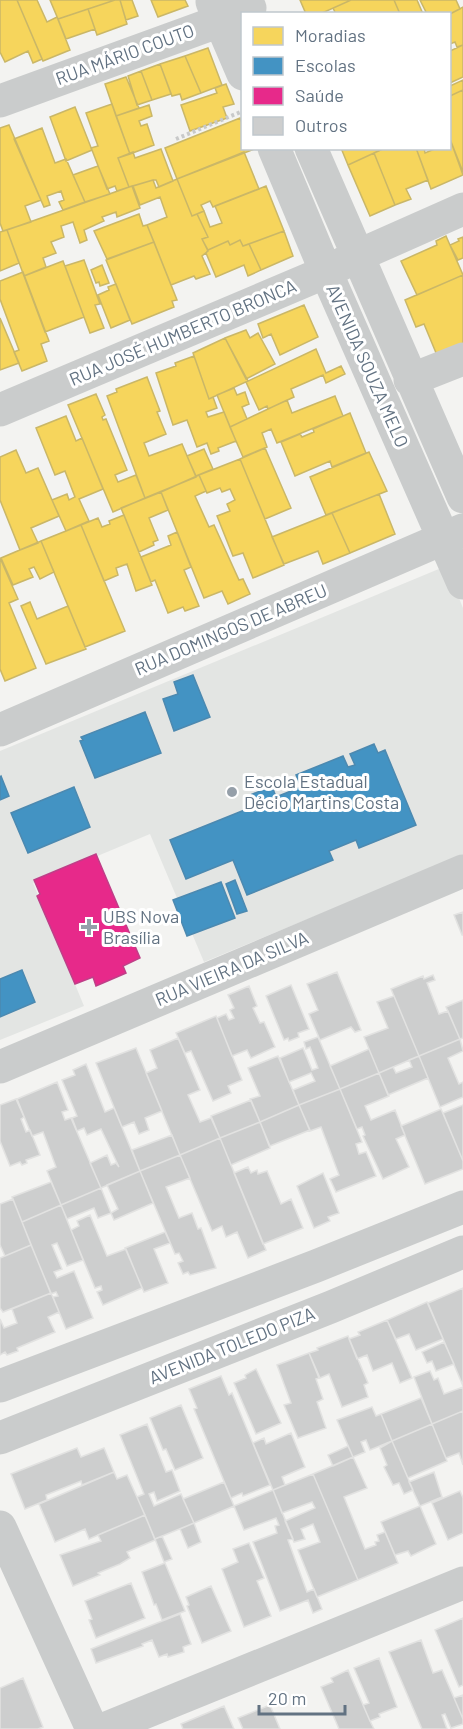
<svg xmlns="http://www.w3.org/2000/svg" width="463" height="1729" viewBox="0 0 463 1729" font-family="Barlow,sans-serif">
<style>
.built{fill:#e3e5e3}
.homes{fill:#f6d55c;stroke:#cab767;stroke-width:1.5}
.schools{fill:#4393c3;stroke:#4c89b0;stroke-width:1.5}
.health{fill:#e7298a;stroke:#bf3f88;stroke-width:1.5}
.building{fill:#cdcece;stroke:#e2e2e1;stroke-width:1.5}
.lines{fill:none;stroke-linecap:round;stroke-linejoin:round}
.path{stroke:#c8c9c9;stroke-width:4;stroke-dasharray:3 3;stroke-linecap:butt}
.minor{stroke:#cacccc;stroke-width:33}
.poi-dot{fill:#959fa9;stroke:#fff;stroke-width:2}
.labels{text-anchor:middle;stroke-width:6;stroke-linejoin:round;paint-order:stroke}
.street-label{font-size:18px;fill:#627282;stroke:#fff}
.poi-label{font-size:18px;fill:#627282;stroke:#fff;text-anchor:start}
</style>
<rect width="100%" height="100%" fill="#f3f3f1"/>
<path class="built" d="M446,566L463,608V855L204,962L150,834L33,883L84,1006L0,1040V751Z"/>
<path class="homes" d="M0,0H17L42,59L33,63L28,51L5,62L0,52Z
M17,0H37L47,22L57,17L70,50L43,61Z
M50,0H115L58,19Z
M115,0H120L127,24L97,35L88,9Z
M120,0H132L138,16L126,20Z
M151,0H185L188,6L158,17Z
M300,0H351L320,14H306Z
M351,0H394L400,14H336L333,8Z
M394,0H417L423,14H400Z
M420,0H456L460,9L450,14H427Z
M463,7V45L457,47L455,42L450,44V14Z
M88,9L95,29L66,39L58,19Z
M463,45V77L450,83V51Z
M208,48L222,85L201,93L185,56Z
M185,56L201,93L182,100L180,94L172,96L160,64Z
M160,64L171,94L152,100L141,71Z
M141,71L152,100L137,105L128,76Z
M126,77L139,108L116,116L105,84Z
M463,80V90L450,96V86Z
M226,84L234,104L223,107L227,118L190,131L181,105L217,93L215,88Z
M463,90V172L450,139V96Z
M112,104L130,154L118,158L129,187L117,191L115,186L107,189L92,150L91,148L98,146L86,113Z
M149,105L152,116L139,121L141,126L147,124L154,145L130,154L116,116Z
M75,107L92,150L66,161L50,117Z
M240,118L243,126V148L252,150L177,179L165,148Z
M9,125L41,200L25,206L31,222L3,231L0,223V128Z
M42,128L55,163L66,159L85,202L63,210L59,202L64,200L61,191L47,196L50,205L44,207L14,139Z
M450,139L463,175L431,189L416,148H424L425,153L437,148H450Z
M341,148H385L348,165Z
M385,148H416L428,180L406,189L411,199L395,205L374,153Z
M161,149L173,181L159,187L156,180H153L129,187L118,158L133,152L135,158Z
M244,152L259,189L213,207L210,201L201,205L204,211L192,216L177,179Z
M374,153L395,205L370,216L348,165Z
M98,166L110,194L85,202L73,175Z
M177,179L192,216L197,214L208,237L202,239L208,251L202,256L210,274L196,279L194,276L171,285L147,225L167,217L160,197L140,205L133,186L153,180L156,188Z
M132,186L140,208L117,217L116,212L102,217L104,221L84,230L87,240L80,243L73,222L61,226L64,237L51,242L56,253L43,258L46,267L24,276L7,230Z
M266,186L284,231L243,246L240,240L230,245L228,241L208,250L202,239L208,237L197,214L204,211L210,227L222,223L215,206Z
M139,214L143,226L147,225L154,242L107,259L94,231Z
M7,230L19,263L0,271V232Z
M284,231L293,256L261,270L249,244Z
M446,236L463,275L417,295L401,261L437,245L436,241Z
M463,237V258L458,260L450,245L459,241L458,239Z
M240,240L243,246L249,244L261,270L248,276L244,265L216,277L206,253L208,250L228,241L230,245Z
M154,242L177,300L172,301L174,307L132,324L106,260Z
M84,260L100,304L95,305L104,328L90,333L65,266Z
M63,261L84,317L45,332L24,276Z
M102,265L109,283L100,286L99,282L96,283L91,270Z
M23,272L49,341L41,344L47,361L22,371L14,352L19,350L0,299V281Z
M463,275V351L439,360L424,324L416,327L405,300Z
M116,284L130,320L111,328L98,295L109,290L108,287Z
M304,305L318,337L280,355L271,334L263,338L258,324Z
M0,318L19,363L0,370Z
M246,330L250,338L258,333L275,364L246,379L225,338Z
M225,338L248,381L209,399L193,353Z
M316,349L326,373L341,366L345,374L326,383L323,375L291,389L294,397L268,409L267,406L259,410L246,382Z
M194,356L209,399L213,397L217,408L206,412L208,417L224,412L236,441L218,448L219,451L211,454L207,443L197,447L187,420L173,425L156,373L176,366L175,363Z
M147,377L160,411L157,412L166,434L144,443L149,456L182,444L196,477L145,498L107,396L117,392L116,389Z
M234,388L237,395L245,392L249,404L242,407L247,419L230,427L217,395Z
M96,394L105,415L102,417L103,420L106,419L127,470L115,475L118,482L136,475L145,498L113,512L68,405Z
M335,396L343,416L277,443L271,429L262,433L267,447L243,457L230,427L287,400L292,413Z
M350,413L366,453L332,467L330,461L295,476L281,442L300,434L302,437L314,432L313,429Z
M66,416L76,441L82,438L103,489L79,499L89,521L66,531L52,500L67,494L69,500L75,497L65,471L55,475L36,428Z
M265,448L291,508L265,519L240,459Z
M204,449L213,469L196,476L187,456Z
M16,450L26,473L38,468L59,516L31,528L38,543L20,550L0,500V457Z
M369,452L387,491L326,515L310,477Z
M240,459L284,565L253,578L243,553L233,556L217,516L230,511L227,504L235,500L230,489L222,492L220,488L207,493L199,475Z
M199,475L206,491L195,496L209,527L214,525L239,580L243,579L250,594L228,604L222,591L204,598L161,492Z
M161,492L168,510L149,518L158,540L153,542L154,545L139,552L121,508Z
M379,494L395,534L350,553L332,513Z
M332,513L350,553L323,564L318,551L284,564L272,537Z
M124,515L152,585L136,591L127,564L116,568L118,575L104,581L81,525L98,518L102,527L110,524L109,521Z
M81,525L125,631L85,647L41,541Z
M177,532L191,567L184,570L199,606L185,611L183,607L168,613L155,580L151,582L141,557L171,545L168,536Z
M41,541L54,572L40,579L34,567L29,569L33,577L13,585L1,558Z
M0,558L18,599L9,603L36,668L5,681L0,669Z
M30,602L37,619L68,606L86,649L46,664L21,606Z"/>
<path class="schools" d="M193,675L210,717L174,731L163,699L178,694L174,682Z
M145,712L161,753L95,778L80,741L83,740L81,737Z
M374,744L378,753L385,750L416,825L359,848L356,840L329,851L333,860L247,895L233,860L186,879L170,840L252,807L248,796L272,786L276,797L301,787L296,775L343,756L348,767L355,765L350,754Z
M1,776L9,796L0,800V777Z
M74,787L90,827L28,853L11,813Z
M235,880L247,911L237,914L226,884Z
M221,882L235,918L187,936L173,900Z
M22,970L35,1002L0,1017V979Z"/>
<path class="health" d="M96,854L140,958L123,966L126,973L96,986L93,977L75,984L37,896L40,894L34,880Z"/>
<path class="building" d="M463,912V935H462L454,915Z
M337,972L361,1030L355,1032L351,1027L320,1040L309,1014L318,1010L307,984Z
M433,975L435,980L427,983L439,1014L448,1011L460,1039L419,1056L391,989L423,976L424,979Z
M291,985L309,1029L298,1033L299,1037L289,1041L288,1038L284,1040L266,996Z
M249,986L257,1006L253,1008L260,1023L264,1022L275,1047L251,1058L247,1050L232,1056L217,1018L226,1014L229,1020L234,1018L230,1010L234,1008L228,995Z
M394,996L419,1056L379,1073L364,1037L388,1028L377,1002Z
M463,1000V1038L460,1039L446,1007Z
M216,1016L242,1080L228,1086L231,1093L213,1101L191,1051L185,1053L176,1033Z
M318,1037L340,1089L299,1105L293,1090L315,1081L311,1073L289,1082L280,1058L303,1048L312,1070L318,1068L310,1047L306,1049L304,1042Z
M178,1038L200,1090L188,1095L200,1122L211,1118L220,1138L180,1155L146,1073L157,1068L150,1050Z
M460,1039L463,1051L448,1058L459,1084L463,1082V1097L440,1107L419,1056Z
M136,1048L162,1111L145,1118L149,1130L139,1134L134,1122L122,1127L96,1063Z
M369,1049L379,1073L340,1089L330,1066Z
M278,1056L299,1105L260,1122L250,1099L260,1096L248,1068Z
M419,1056L428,1078L388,1095L379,1073L393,1067L396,1073L412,1067L409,1060Z
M86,1064L105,1112L114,1108L140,1171L101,1188L90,1163L107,1155L111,1165L116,1163L119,1167L101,1129L87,1135L84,1128L77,1131L72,1118L77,1116L62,1080L75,1075L73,1070Z
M379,1073L389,1096L365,1106L371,1120L395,1110L405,1135L396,1139L409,1167L383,1179L363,1136L365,1135L362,1127L357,1129L340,1089Z
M57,1082L68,1110L62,1112L65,1120L71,1118L101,1188L61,1205L47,1171L56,1167L43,1132L32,1136L17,1099Z
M340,1089L362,1142L356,1144L359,1154L366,1152L376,1176L336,1192L330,1179L339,1175L321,1127L310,1131L299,1105Z
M16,1099L24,1117L21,1119L26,1132L30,1130L40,1155L26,1160L27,1163L22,1165L20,1162L10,1166L0,1141V1105Z
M251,1100L260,1122L220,1138L211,1116Z
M299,1105L310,1130L270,1146L260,1122Z
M463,1105V1161L443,1113Z
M441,1109L463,1161V1169L425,1184L401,1126Z
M260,1122L270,1148L231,1165L220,1138Z
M172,1135L180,1155L140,1171L132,1150Z
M220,1138L266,1250L248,1258L237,1232L226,1237L222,1226L212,1231L180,1155Z
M180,1155L190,1178L166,1187L179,1218L192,1213L198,1229L201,1228L216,1268L190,1275L188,1272L183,1274L178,1263L183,1261L179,1253L175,1254L140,1171Z
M248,1167L251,1173L257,1170L258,1174L267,1171L281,1204L291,1199L303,1228L263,1244L234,1173Z
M140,1171L153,1203L114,1220L111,1213L118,1209L107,1185Z
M323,1173L339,1213L328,1217L330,1221L314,1228L297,1186Z
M51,1182L61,1205L22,1222L12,1197Z
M101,1188L111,1213L98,1218L94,1208L67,1219L61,1205Z
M13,1199L31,1245L5,1256L0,1245V1204Z
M61,1205L83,1260L67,1266L57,1243L52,1245L62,1269L54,1272L57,1278L74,1271L93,1318L66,1329L53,1297L58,1296L56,1292L51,1294L22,1222Z
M90,1215L107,1256L126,1249L142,1288L103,1305L97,1292L102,1290L101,1286L95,1288L71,1230L79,1226L77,1221Z
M165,1232L170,1243L154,1249L168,1283L144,1292L125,1248Z
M31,1245L51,1293L3,1312L0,1308V1258Z
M463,1288V1386L428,1303Z
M51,1293L59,1312L48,1317L55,1332L17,1348L18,1351L7,1355L5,1352L0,1355V1319L4,1328L17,1323L12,1309Z
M427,1302L443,1339L416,1350L409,1334L396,1339L387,1320Z
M387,1320L412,1378L400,1383L392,1363L373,1371L367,1355L357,1359L349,1339L360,1335L358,1332Z
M348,1336L368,1383L364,1385L368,1397L342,1407L329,1374L320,1378L309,1353L318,1350L317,1348Z
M444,1342L454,1364L436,1371L432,1361L427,1363L422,1352Z
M309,1353L319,1378L316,1379L323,1399L317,1402L326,1428L298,1438L284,1405L291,1403L277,1365Z
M256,1369L281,1423L256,1434L234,1383L246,1378L245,1375Z
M430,1371L434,1380L438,1378L444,1394L463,1387V1411L432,1424L414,1377Z
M221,1376L229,1395L232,1393L270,1485L243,1496L242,1493L231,1498L194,1409L197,1408L189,1389Z
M421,1398L432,1424L392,1441L381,1414Z
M181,1405L203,1458L175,1470L166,1449L163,1450L150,1418Z
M372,1407L376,1416L381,1414L392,1441L370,1450L366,1440L361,1442L365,1452L353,1457L337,1420Z
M463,1411V1465L459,1453L446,1458L432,1424Z
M147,1424L166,1472L172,1470L180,1491L157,1501L154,1492L149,1494L154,1506L181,1494L194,1523L155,1539L137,1497L144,1494L120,1435Z
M432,1424L447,1461L408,1478L392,1441Z
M291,1433L305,1467L282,1477L285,1485L273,1490L253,1443L264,1438L266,1444Z
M392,1441L413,1490L404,1494L399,1483L393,1485L384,1467L387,1465L380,1448Z
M348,1446L353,1457L333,1466L328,1455Z
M77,1448L81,1457L104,1448L114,1472L82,1485L81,1481L46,1495L47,1500L25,1509L11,1474Z
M353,1457L367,1488L344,1497L365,1549L376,1545L375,1542L379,1541L377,1535L385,1532L398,1563L358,1580L313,1474Z
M114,1472L117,1479L127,1475L145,1515L89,1539L85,1529L55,1542L39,1504Z
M434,1472L442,1497L420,1506L409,1482Z
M313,1474L358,1580L317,1597L298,1550L320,1542L313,1524L301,1529L305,1539L294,1542L285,1521L315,1508L312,1502L282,1513L273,1490Z
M224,1482L234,1506L194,1523L183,1499Z
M273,1490L293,1539L288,1540L307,1592L314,1589L322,1609L313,1613L308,1600L280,1611L253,1542L277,1533L275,1526L279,1525L276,1518L244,1530L234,1506Z
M460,1491L463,1498V1533L448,1540L432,1503Z
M420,1506L436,1544L411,1556L408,1551L395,1555L381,1522Z
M145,1515L155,1540L127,1552L130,1558L120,1564L98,1573L100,1575L73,1586L60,1555L101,1541L98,1535Z
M194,1523L201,1542L188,1548L180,1529Z
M162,1536L172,1559L164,1562L155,1539Z
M249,1543L264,1578L257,1581L271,1616L244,1627L222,1569L238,1562L233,1549Z
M165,1563L185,1611L162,1620L156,1604L154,1605L152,1599L142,1572Z
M131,1583L145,1618L96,1638L89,1620L92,1619L85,1601Z
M211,1586L231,1631L202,1643L187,1606L189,1605L186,1597Z
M180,1614L191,1644L183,1647L184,1652L168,1657L167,1654L159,1657L152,1640L142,1644L143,1646L96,1663L91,1649Z
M463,1618V1685L459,1687L435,1630Z
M421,1640L433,1673L442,1670L463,1719V1724L451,1728L445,1714L442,1715L447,1729H422L389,1652Z
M379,1658L397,1707L379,1714L380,1717L370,1721L363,1705L369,1703L354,1668Z
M348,1670L370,1721L374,1729H339L321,1687L333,1682L331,1678Z
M23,1678L43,1727L38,1729H0V1688Z
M463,1695V1719L454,1698Z
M270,1705L280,1729H243L238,1718Z
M224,1706L234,1729H183L181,1724Z"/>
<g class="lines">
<path class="path" d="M176,139L243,111"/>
<path class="minor" d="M212,2L243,74
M0,101L220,21L250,8
M274,148L326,272L463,583
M311,148L463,497
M410,380L463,359
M0,410L326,272L357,256L463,209
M0,730L463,530
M0,1067L463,871
M0,1386L316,1266L463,1207
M0,1438L331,1307L463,1252
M0,1527L92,1729
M104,1729L463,1583"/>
</g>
<g class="poi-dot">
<circle cx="232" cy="792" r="6"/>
<path d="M86 918h6v6h6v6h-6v6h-6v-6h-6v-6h6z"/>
</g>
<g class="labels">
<g class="street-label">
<text transform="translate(125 55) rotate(-20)" y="6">RUA MÁRIO COUTO</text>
<text transform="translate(183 333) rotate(-23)" y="6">RUA JOSÉ HUMBERTO BRONCA</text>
<text transform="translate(367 366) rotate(66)" y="6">AVENIDA SOUZA MELO</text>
<text transform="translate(231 630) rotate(-23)" y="6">RUA DOMINGOS DE ABREU</text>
<text transform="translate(232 969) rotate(-23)" y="6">RUA VIEIRA DA SILVA</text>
<text transform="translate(232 1346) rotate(-22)" y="6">AVENIDA TOLEDO PIZA</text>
</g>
<g class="poi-label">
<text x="244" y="788">Escola Estadual<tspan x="244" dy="21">Décio Martins Costa</tspan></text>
<text x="103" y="923">UBS Nova<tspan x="103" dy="21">Brasília</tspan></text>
</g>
</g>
<rect x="241" y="12" width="210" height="138" fill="#ffffff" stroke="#c0c7cd" stroke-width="1.5"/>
<rect x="253" y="27" width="30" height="18" fill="#f6d55c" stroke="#c0c7cd" stroke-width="1.5"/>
<text x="295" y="42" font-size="18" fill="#627282">Moradias</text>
<rect x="253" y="57" width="30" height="18" fill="#4393c3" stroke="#c0c7cd" stroke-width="1.5"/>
<text x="295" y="72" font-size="18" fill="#627282">Escolas</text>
<rect x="253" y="87" width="30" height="18" fill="#e7298a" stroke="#c0c7cd" stroke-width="1.5"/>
<text x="295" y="102" font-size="18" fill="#627282">Saúde</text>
<rect x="253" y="117" width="30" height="18" fill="#cdcece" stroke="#c0c7cd" stroke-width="1.5"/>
<text x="295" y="132" font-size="18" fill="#627282">Outros</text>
<path d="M259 1705v9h86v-9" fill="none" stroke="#627282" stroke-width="3"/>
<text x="268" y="1705" font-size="18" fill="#627282" stroke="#ffffff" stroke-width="4.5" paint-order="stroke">20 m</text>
</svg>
